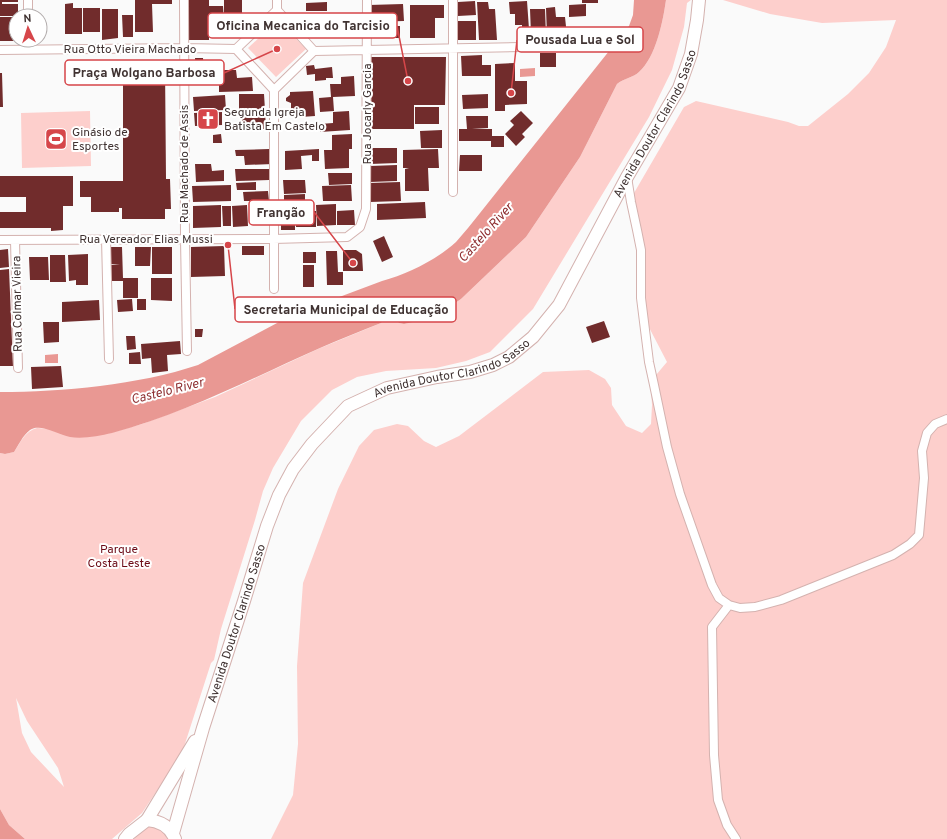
<svg xmlns="http://www.w3.org/2000/svg" width="947" height="839" viewBox="0 0 947 839" font-family="Overpass,sans-serif">
<style>
.green{fill:#fdcfcc;fill-rule:evenodd}
.water{fill:#e99893}
.building{fill:#712c2c}
.lines{fill:none;stroke-linecap:round;stroke-linejoin:round}
.street-casing{stroke:#d4b2af;stroke-width:10}
.secondary-casing{stroke:#d4b2af;stroke-width:14}
.street{stroke:#fff;stroke-width:8}
.secondary{stroke:#fff;stroke-width:12}
.labels{text-anchor:middle;stroke-width:4;stroke-linejoin:round;paint-order:stroke}
.street-label{font-size:12px;fill:#403332;stroke:#fff}
.poi-label{font-size:12px;fill:#403332;stroke:#fff;text-anchor:start}
.park-label{font-size:12px;fill:#6c0b16;stroke:#fff}
.water-label{font-size:13px;font-style:italic;fill:#8e2f31;stroke:#fff}
.leader{fill:none;stroke:#d6464a;stroke-width:1.5}
.callout-dot{fill:#d6464a;stroke:#fff;stroke-width:1.5}
.callout{fill:#fff;stroke:#d6464a;stroke-width:1.5}
.callout-label{font-size:13px;text-anchor:middle;font-weight:bold;fill:#403332}
</style>
<rect width="100%" height="100%" fill="#fafafa"/>
<path class="green" d="M666,0H691L687,3L684,27L672,70L649,117L533,309L490,352L466,361L436,368L386,371L357,377L332,390L301,421L273,468L263,491L255,520L221,629L214,660L211,663L182,753L142,813L112,839H25L9,825L0,809V453L5,454L14,452C20,443 25,431 37,428L110,433L142,424L215,397L318,349L381,323L389,315L394,318L399,323L404,324L427,319L443,311L461,299L526,237L580,157L617,84C624,78 633,78 639,72C656,57 663,21 666,0ZM16,698L27,721L58,768L64,787L31,752L22,733Z
M723,0H947V839H271L293,795L298,744L297,666L303,583L338,489L359,446L374,430L397,424L408,426L424,441L436,447L459,436L543,372L589,370L605,379L611,388L612,405L626,426L642,433L651,424L652,405L651,389L656,375L667,362L641,312L640,242L631,203L634,193L684,107L696,101L788,122L799,126H808L848,94L869,73L886,47L896,20L822,23L770,14Z
M278,20L306,49L276,77L248,48Z
M90,111L91,166L22,168L21,113Z
M152,826L162,828L171,839H134C139,832 144,827 152,826Z"/>
<path class="water" d="M634,0H666C663,21 656,57 639,72C633,78 624,78 617,84L580,157L526,237L461,299L443,311L427,319L404,324L399,323L394,318L388,315L381,323C361,331 340,339 320,348C250,379 186,413 112,433C99,436 83,439 70,437C58,435 41,423 30,430C23,435 18,446 14,452L5,454L0,453V392C63,392 138,385 198,365L294,314L382,281C408,274 436,260 456,242C464,233 472,223 480,213L629,26L633,15Z
M535,68V76L520,77V69Z
M58,354V363H45V355Z
M0,809L9,825L25,839H0Z"/>
<path class="building" d="M0,0H18V2H2V4H18V16H0Z
M135,0H172V4H152L153,32H135Z
M188,0H209V6H223L224,20V0H242V19H235V34L209,33V40H188Z
M582,0H598V3H582Z
M475,1L476,15L458,16V2Z
M527,1L529,29L522,30V25H515V14H510L509,2Z
M327,2V11H306V3Z
M477,2H488L489,9H495L497,40H479Z
M73,3V8H82V34H65V4Z
M403,4L404,21L370,22L369,5Z
M586,4V16L569,17V5Z
M410,5H444V18H435V38H410Z
M555,7L556,17H565L567,36L547,37L546,8Z
M83,8H100V32H83Z
M102,9H118V38L102,40Z
M530,9H545L546,35H531Z
M122,15H133V37H123Z
M0,17H16V41H0Z
M457,21H476V40H457Z
M374,26H400V38H374Z
M540,53H556V67H540Z
M482,55V65H491V76H462L461,56Z
M371,57H446L445,105H414V129H370Z
M195,58H203L204,71H196Z
M515,63V81H527V104L505,105V111H495V64Z
M314,65L315,69L332,67L333,78H326V80L315,81V74L307,75L306,66Z
M119,66H165L166,179H170L171,209H165V219H122V208H119V212H91V197H80V181H123V83H120Z
M214,70H236L237,78L252,77L253,91L219,92V81H214Z
M0,73H2L3,107H0Z
M354,76L355,96L333,97L334,111L320,112L319,98L331,97L330,84H341V77Z
M313,91L315,116L301,117V113L291,114V103L286,101V98L290,95V92Z
M239,94H264L265,110L239,111Z
M488,94V108L463,109L462,95Z
M225,95L226,110L194,111L193,97Z
M415,107H439V124H415Z
M265,111L266,129H242L241,112Z
M349,111L350,130L320,132V124L333,123V112Z
M521,111L533,123L522,134L525,137L516,146L505,134L514,125L510,121Z
M222,112V125L195,126L194,113Z
M466,116H488V128L472,129H492V136H504V147H491V141H459V129H467Z
M442,130V148H421L420,131Z
M221,134L222,143H213V135Z
M352,134V149H349V168L325,169L324,150H332V135Z
M370,148H397V163L370,164Z
M269,149V156H272L273,164L245,165L244,156H236L235,150Z
M319,149V161H312V155L301,156L302,169L285,170V151Z
M438,149L439,168H428L429,191H405V169L409,168H403V150Z
M460,155H482V171H459Z
M195,164H211L212,171L224,170V181L196,182Z
M397,165V181L370,182V166Z
M235,169H269V180L236,181Z
M328,173H352V184L329,185Z
M0,176H73V206H63V230L51,231V228H0V212H26V197H0Z
M283,180H305L306,193L284,194Z
M256,182V190H237L236,183Z
M400,182L401,201L370,202L369,183Z
M231,185V201L193,202L192,186Z
M351,185L352,201H323L322,186Z
M268,191L269,201H244L243,192Z
M305,194V211H316V227H296L295,211H284V195Z
M425,202L426,218L377,220V204Z
M336,204V225L317,226L316,205Z
M221,205V227L193,228V206Z
M247,205L248,226L233,227L232,206Z
M222,206H231V226H223Z
M258,210H267L268,224L258,225Z
M354,210L355,225H337V211Z
M281,220H295V230H281Z
M384,236L393,257L382,262L373,241Z
M224,246L225,276L191,277V247Z
M242,246H264V255H242Z
M110,247H122L123,278H138V298H123V281H110V265L120,264H110Z
M135,247H151L150,266H135Z
M152,247H172V274H152Z
M8,249L9,267L0,268V250Z
M343,250H356L362,254L363,271H343Z
M326,251H337L338,272H343V285H327Z
M303,252H316V263H303Z
M88,254V285H76V280L69,281L68,255Z
M50,255H65L66,282H50Z
M29,257H48L49,280H30Z
M303,265H314V287H303Z
M9,269L13,366H0V270Z
M151,278H172V301L151,300Z
M132,299L133,311L118,312L117,300Z
M137,299H146V310H137Z
M99,300L100,320L62,322V302Z
M604,321L610,337L592,343L586,327Z
M43,322H59V342L44,343Z
M195,329H203L202,337H195Z
M126,336H135L136,349L127,350Z
M180,341L181,354L167,355L168,371L152,373L151,358L142,359L141,344Z
M140,352L141,364H129V353Z
M61,366L63,387L32,389L31,367Z"/>
<g class="lines">
<g class="street-casing">
<path id="street" d="M28,0V16
M184,0L185,239L187,351
M277,0V10
M277,10L314,51L274,90L236,49Z
M0,50L183,48L236,49
M314,51L570,46
M627,177L631,202L637,230L641,250V298L649,362L654,385L667,447L680,494L712,585L719,598L729,605L740,608L755,607L781,600L893,555L910,544L919,535L924,478L922,451L927,433L935,424L947,419
M453,192V0
M106,239L109,359
M0,240L273,239L347,237L360,227L366,209L367,0
M15,240L18,368
M274,289V90
M729,605L712,627L714,755L718,800L727,825L736,839"/>
</g>
<g class="secondary-casing">
<g id="secondary">
<path d="M147,820L195,741"/>
<path id="s1" d="M173,833L203,728L244,601L267,526L279,495L293,469L312,444L348,406L387,388L437,377L470,372L493,365L509,357L533,337L559,305L627,177L679,88L691,54L697,20L699,0"/>
<path d="M125,839L129,834L147,820C160,821 170,826 175,839"/>
</g>
</g>
<use href="#street" class="street"/>
<use href="#secondary" class="secondary"/>
</g>
<defs>
<g id="church-square" transform="scale(1.15)"><rect x="-9" y="-9" width="18" height="18" rx="4" fill="#d6464a" stroke="#fff"/><path d="M-1.2-6h2.4v3.5h3.3v2.4h-3.3V6h-2.4V-.1h-3.3v-2.4h3.3Z" fill="#fff"/></g>
<g id="stadium-square" transform="scale(1.15)"><rect x="-9" y="-9" width="18" height="18" rx="4" fill="#d6464a" stroke="#fff"/><path d="M0-5a6.5 5 0 1 0 0 10a6.5 5 0 1 0 0-10ZM-3.5-1.8h7v3.6h-7Z" fill="#fff"/></g>
</defs>
<g fill-rule="evenodd">
<use href="#church-square" x="208" y="119"/>
<use href="#stadium-square" x="56" y="139"/>
</g>
<g class="labels">
<g class="street-label">
<text x="130" y="53">Rua Otto Vieira Machado</text>
<text transform="translate(367 114) rotate(-90)" y="4">Rua Jocarly Garcia</text>
<text dy="4" stroke="none"><textPath href="#s1" startOffset="915">Avenida Doutor Clarindo Sasso</textPath></text>
<text transform="translate(184 164) rotate(-90)" y="4">Rua Machado de Assis</text>
<text x="146" y="243">Rua Vereador Elias Mussi</text>
<text transform="translate(17 304) rotate(-91)" y="4">Rua Colmar Vieira</text>
<text dy="4" stroke="none"><textPath href="#s1" startOffset="579">Avenida Doutor Clarindo Sasso</textPath></text>
<text dy="4" stroke="none"><textPath href="#s1" startOffset="219">Avenida Doutor Clarindo Sasso</textPath></text>
</g>
<g class="poi-label">
<text x="224" y="116">Segunda Igreja<tspan x="224" dy="14">Batista Em Castelo</tspan></text>
<text x="72" y="136">Ginásio de<tspan x="72" dy="14">Esportes</tspan></text>
</g>
<g class="park-label">
<text x="119" y="553">Parque<tspan x="119" dy="14">Costa Leste</tspan></text>
</g>
<g class="water-label">
<text transform="translate(485 232) rotate(-48)" y="5">Castelo River</text>
<text transform="translate(167 390) rotate(-14)" y="5">Castelo River</text>
</g>
</g>
<path class="leader" d="M408 81L397 26M511 93L517 40M277 49L224 73M353 263L314 212M228 245L235 309"/>
<g class="callout-dot">
<circle cx="408" cy="81" r="4"/>
<circle cx="511" cy="93" r="4"/>
<circle cx="277" cy="49" r="4"/>
<circle cx="353" cy="263" r="4"/>
<circle cx="228" cy="245" r="4"/>
</g>
<g class="callout">
<rect x="208" y="13" width="189" height="25" rx="4"/>
<rect x="517" y="27" width="126" height="25" rx="4"/>
<rect x="65" y="60" width="159" height="25" rx="4"/>
<rect x="249" y="200" width="65" height="25" rx="4"/>
<rect x="235" y="297" width="221" height="25" rx="4"/>
</g>
<g class="callout-label">
<text x="303" y="30">Oficina Mecanica do Tarcisio</text>
<text x="580" y="44">Pousada Lua e Sol</text>
<text x="144" y="77">Praça Wolgano Barbosa</text>
<text x="281" y="217">Frangão</text>
<text x="346" y="314">Secretaria Municipal de Educação</text>
</g>
<g transform="translate(28 28) rotate(356)"><circle r="19" fill="#ffffff" stroke="#b3adad"/>
<path d="M0-3L7 15L0 10L-7 15Z" fill="#d6464a"/>
<text y="-6" font-size="11" font-weight="bold" text-anchor="middle" fill="#403332">N</text>
</g>
</svg>
